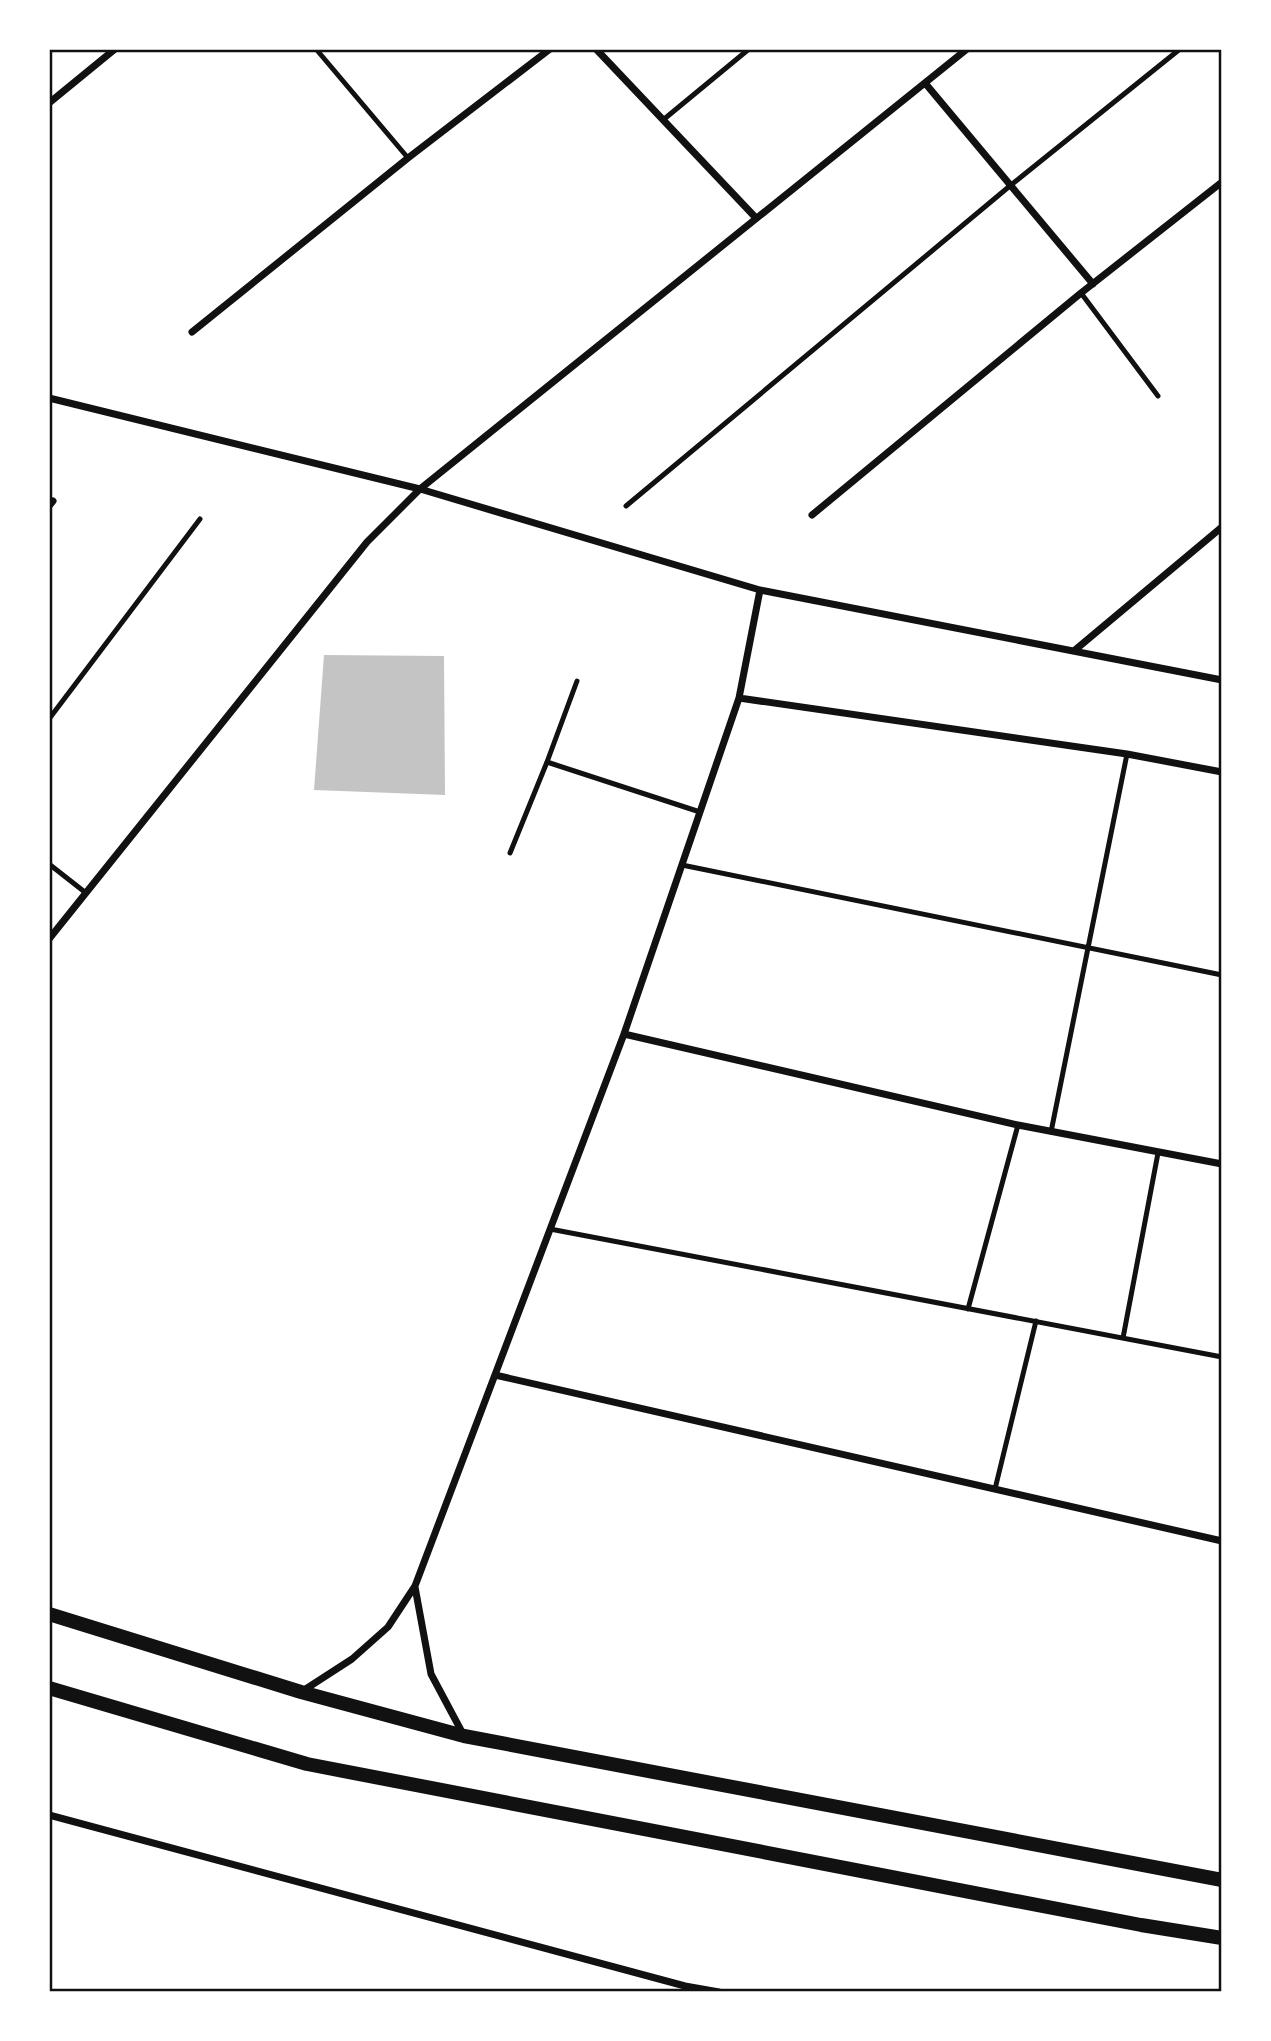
<svg xmlns="http://www.w3.org/2000/svg" width="1271" height="2041" viewBox="0 0 1271 2041" font-family="Quicksand,sans-serif">
<style>
.building{fill:#c4c4c4}
.lines{fill:none;stroke-linecap:round;stroke-linejoin:round}
.service{stroke:#111;stroke-width:5}
.minor{stroke:#111;stroke-width:7}
.secondary{stroke:#111;stroke-width:14}
.neatline{fill:none;stroke:#111;stroke-width:2.5}
</style>
<rect width="100%" height="100%" fill="#fff"/>
<path class="building" d="M324,655L444,656L445,795L314,790Z"/>
<g class="lines">
<path class="service" d="M316,49L408,158
M663,120L749,49
M1081,293L1158,396
M626,506L1011,185L1180,49
M49,719L200,519
M547,762L700,812
M510,853L547,762L577,681
M49,864L86,893
M682,865L1222,975
M1051,1132L1127,754
M550,1229L1222,1357
M968,1309L1018,1125
M1123,1338L1158,1153
M995,1489L1036,1321"/>
<path class="minor" d="M596,49L756,218
M925,83L1093,284
M49,103L115,49
M192,332L408,158L550,49
M49,398L420,489L760,590L1222,680
M49,506L53,501
M812,515L1081,293L1222,182
M760,590L739,698L624,1034L1018,1125L1222,1164
M1075,650L1222,527
M739,698L1127,754L1222,772
M49,939L367,542L420,489L967,49
M495,1375L1222,1541
M415,1587L431,1674L463,1734
M301,1692L352,1659L388,1627L415,1586L624,1034
M49,1815L685,1986L719,1992"/>
<path class="secondary" d="M49,1614L301,1692L464,1736L1222,1880
M49,1688L307,1764L1141,1925L1222,1938"/>
</g>
<rect width="1271" height="2041" fill="none" stroke="#ffffff" stroke-width="102"/>
<rect x="51" y="51" width="1169" height="1939" class="neatline"/>
</svg>
